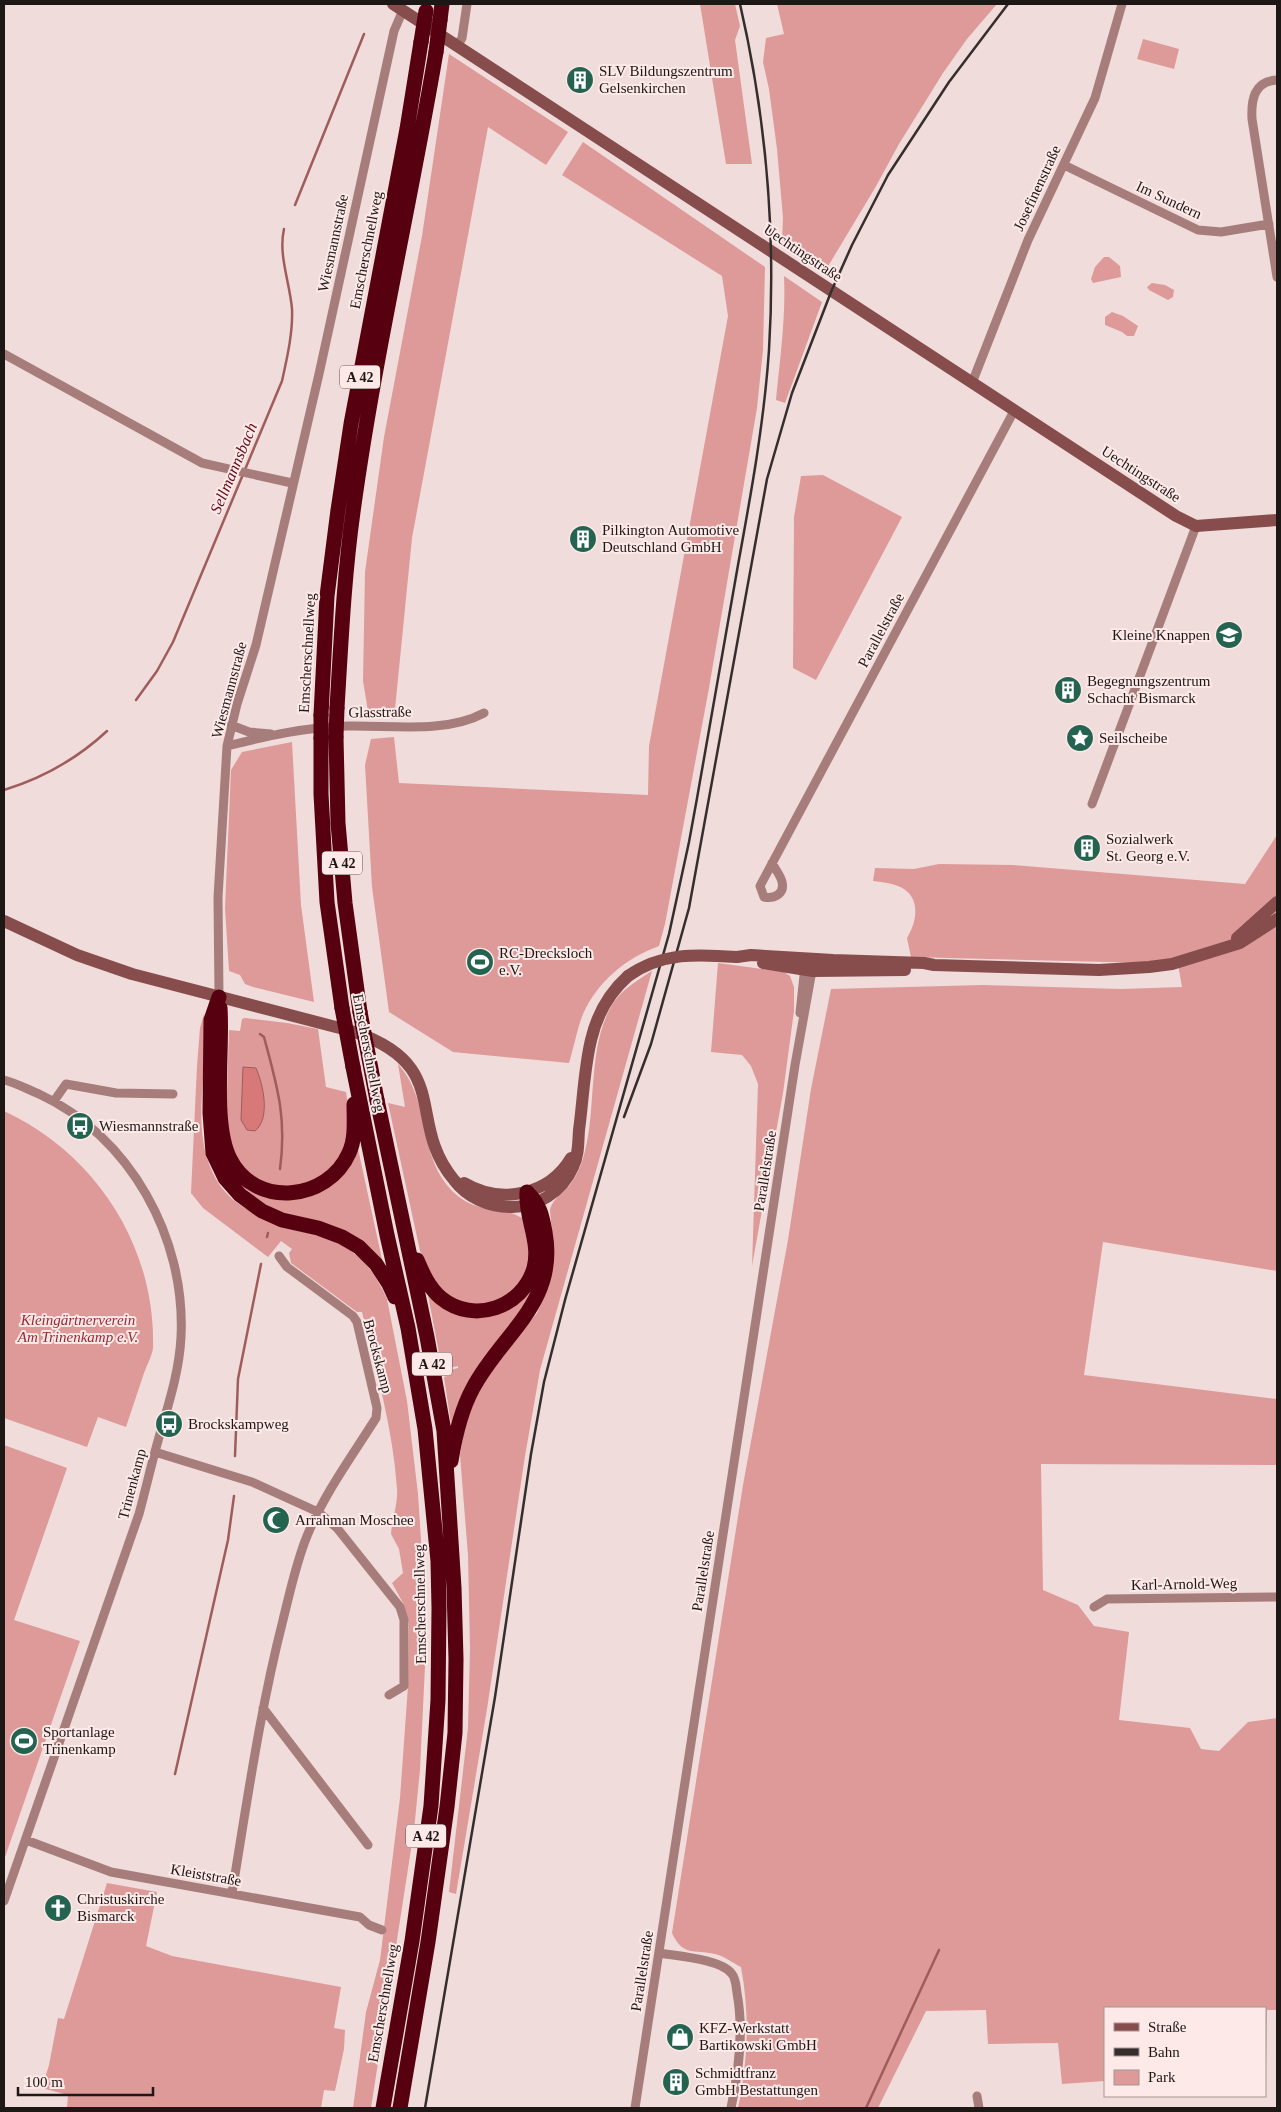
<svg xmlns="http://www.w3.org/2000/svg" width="1281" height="2112" viewBox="0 0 1281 2112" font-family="Georgia,serif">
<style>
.green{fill:#dd9a99}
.water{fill:#d77979;stroke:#9f5c5b}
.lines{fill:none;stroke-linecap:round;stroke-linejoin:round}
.stream{stroke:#9f5c5b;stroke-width:2.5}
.street{stroke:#a77d7b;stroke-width:9}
.secondary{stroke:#874c4c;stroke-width:12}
.highway{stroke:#57000f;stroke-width:15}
.rail{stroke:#362e2d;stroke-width:2.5}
.secondary-bridge{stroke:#874c4c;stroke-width:12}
.highway-bridge{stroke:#57000f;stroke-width:15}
.labels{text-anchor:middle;stroke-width:4;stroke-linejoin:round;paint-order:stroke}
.shield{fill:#fde9e8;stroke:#605655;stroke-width:1}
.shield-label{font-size:14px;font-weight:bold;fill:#1d1716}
.poi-label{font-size:15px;fill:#1d1716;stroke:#fde9e8;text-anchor:start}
.street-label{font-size:15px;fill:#1d1716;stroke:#fde9e8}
.park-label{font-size:15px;font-style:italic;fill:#982731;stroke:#fde9e8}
.water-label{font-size:16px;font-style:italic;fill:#620c18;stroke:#fde9e8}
</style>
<rect width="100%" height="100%" fill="#f0dcdb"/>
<path class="green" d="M700,4H735L740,26L735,40L752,164H726Z
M777,4H997L967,39L943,73L899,144L875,188L824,273L782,242L783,218L777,149L769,89L763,62L766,38L784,34Z
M1143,39L1179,49L1174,69L1137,59Z
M449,54L568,132L546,165L488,127L412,538L394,719L369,717L363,681L365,572L384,437L422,236Z
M583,142L765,267L763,350L757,408L709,688L665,924L659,946C626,958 598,981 583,1014C577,1029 574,1047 569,1063L453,1052L389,1012L372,887L365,765L371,739L394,737L399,783L648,795L649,746L728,316L722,276L562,175Z
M1104,257H1109L1120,266L1121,277L1093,283L1091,279L1095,267Z
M784,276L822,302L785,403L776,400C780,358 786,317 784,276Z
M1152,283L1165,285L1174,290L1173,297L1168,300L1149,290L1147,287Z
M1112,312L1123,316L1138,326L1134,336H1127L1122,332L1105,325V317Z
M823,475L902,517L816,680L793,668L794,517L801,476Z
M292,742L301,905L314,1002L253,987L245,984L240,975L229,971L225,908L231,770L242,752Z
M1277,835V1271L1103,1242L1084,1375L1277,1399V1465L1041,1464L1043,1590L1078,1605L1094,1626L1129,1632L1119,1720L1190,1728L1201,1749L1219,1751L1248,1722L1277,1718V2010H1267L1266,2067L1265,2008H1105V2081L1062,2084L1058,2043L988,2044L986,2010L926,2011L878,2108H738C748,2061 750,2015 741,1967C733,1963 724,1956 715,1954C694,1949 683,1957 672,1933L743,1485L788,1240L811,1089L831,989L983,985L1121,989L1182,987L1177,959L1150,963L911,957L907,938C918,920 921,895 898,886C890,883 881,882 873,881L875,868L914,869L939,864L1013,865L1245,884Z
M718,963L784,972L790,976L794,987V1011L783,1093L752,1266L758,1084L751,1066L742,1055L711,1052Z
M652,971L540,1370L525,1456L487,1709L456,1894L449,1892L468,1728L470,1649L468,1555L460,1455L464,1431L475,1397L489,1373L537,1313L549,1287L554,1260L550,1209C554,1198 561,1194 569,1186C577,1176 582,1164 585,1151C597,1105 587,1043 614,1002C623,989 639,979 652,971Z
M204,1014C210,1062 193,1111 207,1158C230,1232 299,1214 348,1249C367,1261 378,1279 387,1299L407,1401L418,1494L425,1601V1666L420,1770L414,1830L371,2108H353L366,2012L380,1960L400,1798L408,1686L409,1624L403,1603L392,1583L403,1573L399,1549L391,1534C392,1519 398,1504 397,1489C393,1429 376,1370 362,1312H357L291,1263L289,1253L292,1249L281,1241L268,1257L203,1208L191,1193L197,1066L200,1028Z
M245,1018L287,1023L318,1029L326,1087L346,1092L350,1118L347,1144L334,1169L304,1186H272L246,1172L232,1152L226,1122L229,1030L240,1031L242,1019Z
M398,1064C435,1105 414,1168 465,1201C483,1212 505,1207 522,1218L531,1258L522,1283L497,1303L466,1305L439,1290L425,1266L420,1251L388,1103L405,1107Z
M4,1111C95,1153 156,1246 153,1348C152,1356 147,1365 144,1373C138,1391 132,1409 126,1427L98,1417L87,1447L4,1418Z
M357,1144L383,1264L251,1197L229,1175L227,1163L295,1198Z
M534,1284L533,1291L452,1430L444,1377L447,1376L446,1371L458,1368V1366L445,1369L444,1357L440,1358L427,1290L465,1315Z
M4,1445L67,1468L14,1620L80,1641L4,1860Z
M107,1883L157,1892L146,1946L172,1956L341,1987L334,2028L345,2030L344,2049L335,2091L324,2090L321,2108H67L68,2095L42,2088L49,2065L58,2018L64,2019Z"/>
<path class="water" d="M243,1067L256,1068C263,1084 271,1118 255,1131L247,1130L241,1120Z"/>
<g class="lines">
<path class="stream" d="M295,205L364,34
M136,700L157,671L173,642L282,381C287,358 293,333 292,309C290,283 278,255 284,229
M4,790C43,778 77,759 107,731
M260,1034L264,1037C277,1086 287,1117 280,1169
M267,1237L268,1233
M235,1456L238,1379L261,1264
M175,1774L228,1540L234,1496
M866,2108L939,1950"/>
<path class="street" d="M457,46L462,38L467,4
M1277,80C1254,81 1251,100 1252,119L1277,277
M1064,165L1198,230L1221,232L1269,224
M4,354L202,463L292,483
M972,383L1028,240L1095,98L1122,4
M231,725L249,732L271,734
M227,746C267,736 306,727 348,726C391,725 445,734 484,713
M1092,804L1196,526
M772,863C775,869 781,876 782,882C785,894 774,899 764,897L760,886L1014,411
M219,997L218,897L227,746L237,704L256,645L319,374L394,31L403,10
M800,1013L805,966
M4,1080C16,1083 27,1089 39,1094C130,1136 186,1238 181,1337C179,1376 166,1411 156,1448C150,1470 145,1492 139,1514L4,1901
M54,1101L66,1084L116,1093L173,1094
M155,1452L252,1482L318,1512L337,1528L400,1607L404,1620V1686L389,1695
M1094,1607L1107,1599L1277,1597
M263,1708L368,1845
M26,1840L111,1872L360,1917L369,1925L382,1930
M232,1893C247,1802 260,1710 283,1620C290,1592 296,1563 307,1536C324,1494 352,1456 376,1418L377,1408L357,1322L353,1316L287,1267L279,1256
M659,1953C676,1956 722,1959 732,1974C736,1979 736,1987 737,1993C744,2031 739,2070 731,2108
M977,2096L979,2108
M635,2108L795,1065L813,965"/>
<path class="secondary" d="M393,4L1176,516L1196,526L1277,520
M4,921L77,955L132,974L355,1032C454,1067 405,1121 454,1180C467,1197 488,1207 510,1207C537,1208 562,1192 573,1167C579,1155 578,1143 579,1130C583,1101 584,1069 591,1040C597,1014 608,994 628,976
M1237,938L1277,902
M737,957L751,955L833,960L924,963L934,965L1099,970L1149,967L1172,964L1240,943L1277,919
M763,963L813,971L905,970
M464,1183C501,1205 549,1195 571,1158"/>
<path class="highway" d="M440,20L442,4
M337,708C341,642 344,577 353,512C374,358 410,205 436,52
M321,715L327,596L338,510L351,424L407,129L421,42
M336,737L338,823L345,903L360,1012
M321,738V794L327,902L342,1008
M219,997L211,1020L210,1113L213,1153L225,1178L240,1195L262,1211L282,1220L318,1228L342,1237L359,1247L376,1264L389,1284L395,1297
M220,1008C223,1050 212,1124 230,1159C255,1209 328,1201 349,1153C356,1138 354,1120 354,1104
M353,1067L387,1235L408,1328L425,1429L438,1561L439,1608L438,1700L431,1806L412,1941L383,2108
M377,1100L427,1337L444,1431L454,1588L456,1659L455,1733L447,1807L428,1942L400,2108
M417,1260C423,1274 429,1288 441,1298C474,1325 523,1307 534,1268C541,1242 525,1218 527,1192
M451,1461C455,1436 461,1410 473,1388C502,1333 558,1304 545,1232C542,1215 540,1205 527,1192"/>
<path class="rail" d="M624,1117L651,1044L689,908L767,479L792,393L831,292L852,245L888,175L949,82L1008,4
M425,2108L495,1697L531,1454L544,1382L565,1300L669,934L689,842C706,750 722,658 738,565C751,494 764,423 769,350C776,235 766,117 740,4"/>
<path class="secondary-bridge" d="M628,976C662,952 698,954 737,957"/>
<path class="highway-bridge" d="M421,42L426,11
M436,52L440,20
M321,715V738
M336,737L337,708
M342,1008L353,1067
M360,1012L377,1100"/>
</g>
<defs>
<g id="building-disc" transform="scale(1.4375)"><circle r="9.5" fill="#236350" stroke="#fde9e8"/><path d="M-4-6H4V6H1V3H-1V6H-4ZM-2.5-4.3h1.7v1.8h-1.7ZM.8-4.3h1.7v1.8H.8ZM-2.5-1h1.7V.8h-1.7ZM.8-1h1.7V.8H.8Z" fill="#fff"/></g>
<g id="school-disc" transform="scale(1.4375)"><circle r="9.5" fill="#236350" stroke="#fde9e8"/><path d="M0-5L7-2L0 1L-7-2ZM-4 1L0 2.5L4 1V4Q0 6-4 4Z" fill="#fff"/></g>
<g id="sight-disc" transform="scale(1.4375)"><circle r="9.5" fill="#236350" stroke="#fde9e8"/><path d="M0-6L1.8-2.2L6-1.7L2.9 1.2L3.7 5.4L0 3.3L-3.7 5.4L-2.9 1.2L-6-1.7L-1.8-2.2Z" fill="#fff"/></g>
<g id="stadium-disc" transform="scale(1.4375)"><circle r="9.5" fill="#236350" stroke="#fde9e8"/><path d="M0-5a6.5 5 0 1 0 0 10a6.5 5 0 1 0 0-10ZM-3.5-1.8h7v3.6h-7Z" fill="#fff"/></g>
<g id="bus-disc" transform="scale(1.4375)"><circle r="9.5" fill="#236350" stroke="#fde9e8"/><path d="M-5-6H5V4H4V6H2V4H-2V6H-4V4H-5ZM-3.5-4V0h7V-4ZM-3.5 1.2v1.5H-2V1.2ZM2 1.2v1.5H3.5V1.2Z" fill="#fff"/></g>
<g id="mosque-disc" transform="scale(1.4375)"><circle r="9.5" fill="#236350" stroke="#fde9e8"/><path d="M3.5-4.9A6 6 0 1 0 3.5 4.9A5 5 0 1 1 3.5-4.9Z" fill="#fff"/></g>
<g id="church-disc" transform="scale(1.4375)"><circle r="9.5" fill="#236350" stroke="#fde9e8"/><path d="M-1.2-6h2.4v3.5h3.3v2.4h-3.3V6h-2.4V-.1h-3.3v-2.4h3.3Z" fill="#fff"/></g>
<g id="shop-disc" transform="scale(1.4375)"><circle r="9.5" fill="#236350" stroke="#fde9e8"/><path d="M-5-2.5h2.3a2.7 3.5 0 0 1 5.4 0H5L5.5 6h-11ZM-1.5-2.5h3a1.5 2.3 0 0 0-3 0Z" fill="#fff"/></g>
</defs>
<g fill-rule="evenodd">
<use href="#building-disc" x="580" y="80"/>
<use href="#building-disc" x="583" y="539"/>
<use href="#school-disc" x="1229" y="635"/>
<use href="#building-disc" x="1068" y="690"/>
<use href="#sight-disc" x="1080" y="738"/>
<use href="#building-disc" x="1087" y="848"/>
<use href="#stadium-disc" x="480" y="962"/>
<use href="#bus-disc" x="80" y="1126"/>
<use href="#bus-disc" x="169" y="1424"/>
<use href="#mosque-disc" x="276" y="1520"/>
<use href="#stadium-disc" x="24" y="1741"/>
<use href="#church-disc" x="58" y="1908"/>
<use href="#shop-disc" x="680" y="2037"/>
<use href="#building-disc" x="676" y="2082"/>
</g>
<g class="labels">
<g class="shield">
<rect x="340" y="365.5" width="40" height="23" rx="4"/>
<rect x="322" y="851.5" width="40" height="23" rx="4"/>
<rect x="412" y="1352.5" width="40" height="23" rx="4"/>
<rect x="406" y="1824.5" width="40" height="23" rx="4"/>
</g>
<g class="shield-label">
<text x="360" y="382">A 42</text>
<text x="342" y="868">A 42</text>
<text x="432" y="1369">A 42</text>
<text x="426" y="1841">A 42</text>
</g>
<g class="poi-label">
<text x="599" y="76">SLV Bildungszentrum<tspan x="599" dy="17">Gelsenkirchen</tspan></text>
<text x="602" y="535">Pilkington Automotive<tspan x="602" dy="17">Deutschland GmbH</tspan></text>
<text x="1210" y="640" text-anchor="end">Kleine Knappen</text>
<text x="1087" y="686">Begegnungszentrum<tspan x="1087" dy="17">Schacht Bismarck</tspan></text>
<text x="1099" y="743">Seilscheibe</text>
<text x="1106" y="844">Sozialwerk<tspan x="1106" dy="17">St. Georg e.V.</tspan></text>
<text x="499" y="958">RC-Drecksloch<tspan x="499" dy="17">e.V.</tspan></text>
<text x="99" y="1131">Wiesmannstraße</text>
<text x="188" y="1429">Brockskampweg</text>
<text x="295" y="1525">Arrahman Moschee</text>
<text x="43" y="1737">Sportanlage<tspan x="43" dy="17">Trinenkamp</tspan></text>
<text x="77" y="1904">Christuskirche<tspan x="77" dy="17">Bismarck</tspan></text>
<text x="699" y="2033">KFZ-Werkstatt<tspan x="699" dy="17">Bartikowski GmbH</tspan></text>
<text x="695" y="2078">Schmidtfranz<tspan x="695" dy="17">GmbH Bestattungen</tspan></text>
</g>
<g class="street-label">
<text transform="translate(1037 188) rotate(-65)" y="5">Josefinenstraße</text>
<text transform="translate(1169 200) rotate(25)" y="5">Im Sundern</text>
<text transform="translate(333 243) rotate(-78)" y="5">Wiesmannstraße</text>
<text transform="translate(366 250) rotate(-79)" y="5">Emscherschnellweg</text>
<text transform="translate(803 253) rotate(34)" y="5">Uechtingstraße</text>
<text transform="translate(1141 474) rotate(33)" y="5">Uechtingstraße</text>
<text transform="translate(881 630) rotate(-62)" y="5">Parallelstraße</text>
<text transform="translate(307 653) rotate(-87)" y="5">Emscherschnellweg</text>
<text transform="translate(229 690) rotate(-75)" y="5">Wiesmannstraße</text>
<text transform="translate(380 712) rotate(-1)" y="5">Glasstraße</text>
<text transform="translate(369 1053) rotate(79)" y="5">Emscherschnellweg</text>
<text transform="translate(765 1171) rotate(-81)" y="5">Parallelstraße</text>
<text transform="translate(378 1356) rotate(75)" y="5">Brockskamp</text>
<text transform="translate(132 1484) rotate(-75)" y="5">Trinenkamp</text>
<text transform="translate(703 1571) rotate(-81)" y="5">Parallelstraße</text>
<text transform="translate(1184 1584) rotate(-1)" y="5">Karl-Arnold-Weg</text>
<text transform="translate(420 1604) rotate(-91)" y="5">Emscherschnellweg</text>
<text transform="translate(206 1875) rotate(10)" y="5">Kleiststraße</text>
<text transform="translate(642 1971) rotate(-81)" y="5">Parallelstraße</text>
<text transform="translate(383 2003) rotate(-80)" y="5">Emscherschnellweg</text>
</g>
<g class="park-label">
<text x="78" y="1325">Kleingärtnerverein<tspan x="78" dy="17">Am Trinenkamp e.V.</tspan></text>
</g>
<g class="water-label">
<text transform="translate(233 468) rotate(-67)" y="6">Sellmannsbach</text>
</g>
</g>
<rect width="1281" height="2112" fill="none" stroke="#1d1716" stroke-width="10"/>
<rect x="1104" y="2007" width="162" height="90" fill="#fde9e8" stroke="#a39594"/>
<rect x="1114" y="2023" width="25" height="8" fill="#874c4c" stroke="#a39594"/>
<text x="1148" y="2032" font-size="15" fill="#1d1716">Straße</text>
<rect x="1114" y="2048" width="25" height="8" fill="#362e2d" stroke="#a39594"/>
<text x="1148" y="2057" font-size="15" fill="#1d1716">Bahn</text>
<rect x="1114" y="2070" width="25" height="15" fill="#dd9a99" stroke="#a39594"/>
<text x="1148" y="2082" font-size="15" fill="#1d1716">Park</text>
<path d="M18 2087v8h135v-8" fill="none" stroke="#1d1716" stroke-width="2.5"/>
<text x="25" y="2087" font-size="15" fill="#1d1716" stroke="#fde9e8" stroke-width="4" paint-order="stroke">100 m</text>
</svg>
